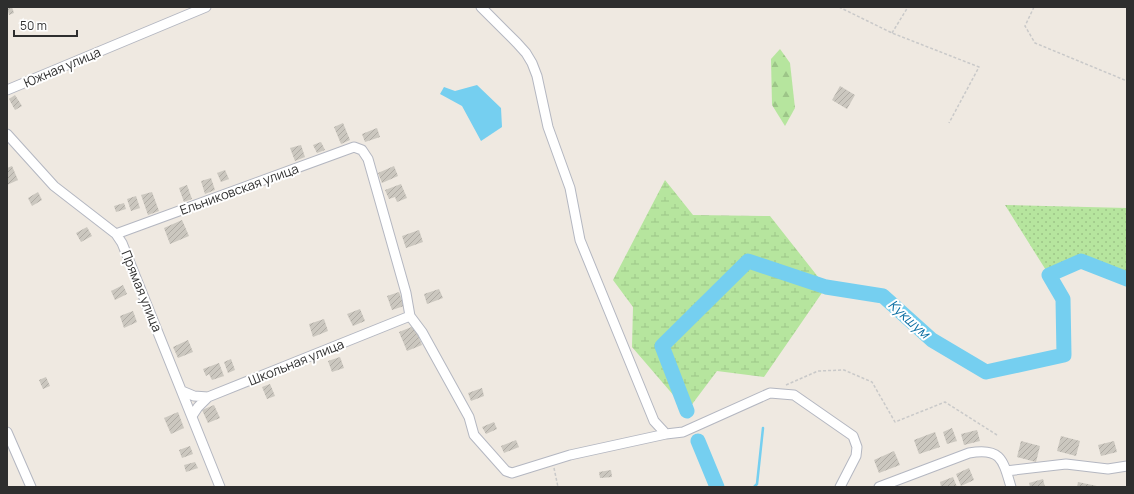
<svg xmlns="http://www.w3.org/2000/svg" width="1134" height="494" viewBox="0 0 1134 494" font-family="Manrope,sans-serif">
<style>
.grass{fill:url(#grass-dots)}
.forest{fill:url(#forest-firs)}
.wetland{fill:url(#wetland-marsh)}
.water{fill:#75cff0}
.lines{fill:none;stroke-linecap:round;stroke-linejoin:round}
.stream{stroke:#75cff0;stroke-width:2.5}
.river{stroke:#75cff0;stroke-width:15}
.building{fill:url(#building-hatch)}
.minor-casing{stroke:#b4b7c1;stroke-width:11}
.path{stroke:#c9c9c9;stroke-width:1.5;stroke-dasharray:3 2;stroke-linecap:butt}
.minor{stroke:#fff;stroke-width:9}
.labels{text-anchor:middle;stroke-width:4;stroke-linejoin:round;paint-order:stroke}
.street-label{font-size:13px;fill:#2e2e2e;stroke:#fff}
.water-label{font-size:14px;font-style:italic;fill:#0d6fa3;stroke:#fff}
</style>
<defs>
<pattern id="grass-dots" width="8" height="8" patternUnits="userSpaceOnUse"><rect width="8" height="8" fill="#b6e59e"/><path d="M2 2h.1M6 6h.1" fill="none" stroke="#9dc588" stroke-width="1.8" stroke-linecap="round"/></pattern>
<pattern id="forest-firs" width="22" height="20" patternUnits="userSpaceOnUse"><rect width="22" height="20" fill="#b6e59e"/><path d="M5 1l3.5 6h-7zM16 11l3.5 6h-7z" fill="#9dc588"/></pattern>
<pattern id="wetland-marsh" width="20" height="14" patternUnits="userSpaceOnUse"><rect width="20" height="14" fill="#b6e59e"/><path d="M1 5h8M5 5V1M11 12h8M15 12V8" fill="none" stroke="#9dc588"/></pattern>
<pattern id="building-hatch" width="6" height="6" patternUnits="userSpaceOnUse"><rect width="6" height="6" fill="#cbc7bf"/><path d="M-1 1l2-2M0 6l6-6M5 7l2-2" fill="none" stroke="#afaba4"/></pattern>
</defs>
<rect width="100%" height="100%" fill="#efe9e1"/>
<path class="grass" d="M1005,205L1127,208V279L1081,261L1049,275Z"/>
<path class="forest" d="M780,49L790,63L795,108L785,126L772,105L771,59Z"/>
<path class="wetland" d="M665,180L693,215L770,216L826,287L764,377L717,371L687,411L632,347L633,307L613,280Z"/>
<path class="water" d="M477,85L501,108L502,127L481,141L462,106L440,94L444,87L455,91Z"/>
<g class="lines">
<path class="stream" d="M754,487L757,484L763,428"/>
<path class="river" d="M687,411L662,346L748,261L826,287L883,296L932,340L986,372L1064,355L1063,299L1049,275L1081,261L1127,279
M698,441L717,487"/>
</g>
<path class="building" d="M7,7H12L14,13L9,15Z
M840,86L855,95L847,109L832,100Z
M15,95L22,106L15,110L9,99Z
M343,123L350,140L341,144L334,127Z
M377,128L380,137L365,142L362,134Z
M321,142L325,150L317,153L313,145Z
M301,145L305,157L295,161L290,148Z
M12,166L18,180L7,185V168Z
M394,166L398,176L382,183L378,173Z
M225,170L229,179L221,182L217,173Z
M211,178L215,190L205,194L201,181Z
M401,184L407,198L397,202L395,197L389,199L385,190Z
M187,185L192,199L184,202L179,188Z
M38,192L42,200L32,206L28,198Z
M152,192L159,211L148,215L141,195Z
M136,196L140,208L131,211L127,199Z
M124,203L126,209L116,212L114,206Z
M182,220L189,236L170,244L164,228Z
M87,227L92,236L81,242L76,233Z
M419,230L423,242L406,248L402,236Z
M123,285L127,294L115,300L111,291Z
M439,289L443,298L427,304L424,294Z
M399,292L404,306L392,310L387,296Z
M360,309L365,321L353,326L347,314Z
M133,311L137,322L124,328L120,316Z
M324,319L328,331L313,337L309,324Z
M414,326L422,345L407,351L399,332Z
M188,340L193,352L178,358L173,347Z
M340,357L344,368L332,372L328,361Z
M231,359L235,370L228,373L224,362Z
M219,363L224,376L212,380L209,374L206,376L203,369Z
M46,377L50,386L43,389L39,380Z
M270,384L275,396L267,399L262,387Z
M482,388L484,396L471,401L468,393Z
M214,405L220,418L208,423L202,410Z
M178,412L184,428L171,434L164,418Z
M494,422L497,429L486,434L482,427Z
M952,428L957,441L947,444L943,432Z
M977,430L980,441L964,445L961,434Z
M935,432L940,447L919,454L914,440Z
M1061,436L1080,441L1076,456L1057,451Z
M516,440L519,447L504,453L501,446Z
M1021,441L1040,446L1036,462L1017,457Z
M1114,441L1117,452L1101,456L1098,445Z
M190,446L193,454L182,458L179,450Z
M894,451L900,465L879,473L874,460Z
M195,462L198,468L186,472L184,465Z
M969,468L974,480L961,486L956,474Z
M611,470L612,477L600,478L599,472Z
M953,477L957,487H941L940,482Z
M1043,479L1045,487H1030L1029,483Z
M1078,482L1097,486L1096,487H1077Z"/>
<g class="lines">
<g class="minor-casing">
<path id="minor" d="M481,7L517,43L526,53L532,63L537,76L548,127L570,188L580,240L654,421L666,434
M7,90L206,7
M7,134L54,186L116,234L122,243L220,487
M116,234L354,147L362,150L368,159L406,293L410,316L422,332L469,417L474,435L506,471L512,473L570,455L666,434L683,432L770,393L794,395L853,436L857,447L856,456L840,487
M182,391L194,396L208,397L410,316
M192,416L198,407L208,397
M7,432L31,487
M1006,471L1066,464L1108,469L1127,466
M879,487L969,453C1001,447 1003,460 1011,487"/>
</g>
<path class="path" d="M839,7L892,33L979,67L949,123
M1034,7L1025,26L1035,43L1127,81
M892,33L908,7
M786,385L818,371L844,370L872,382L895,422L945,402L997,435
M554,468L558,487"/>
<use href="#minor" class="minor"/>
</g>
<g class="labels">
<g class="street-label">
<text transform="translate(62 67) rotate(-23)" y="5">Южная улица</text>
<text transform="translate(239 189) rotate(-20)" y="5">Ельниковская улица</text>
<text transform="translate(142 291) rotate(68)" y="5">Прямая улица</text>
<text transform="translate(296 362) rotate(-22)" y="5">Школьная улица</text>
</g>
<g class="water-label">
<text transform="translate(909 319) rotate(42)" y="5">Кукшум</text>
</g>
</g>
<rect width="1134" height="494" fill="none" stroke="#2e2e2e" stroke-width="16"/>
<path d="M14 30v6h63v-6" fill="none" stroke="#2e2e2e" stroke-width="2"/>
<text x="20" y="30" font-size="12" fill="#2e2e2e" stroke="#ffffff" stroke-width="3" paint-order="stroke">50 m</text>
</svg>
